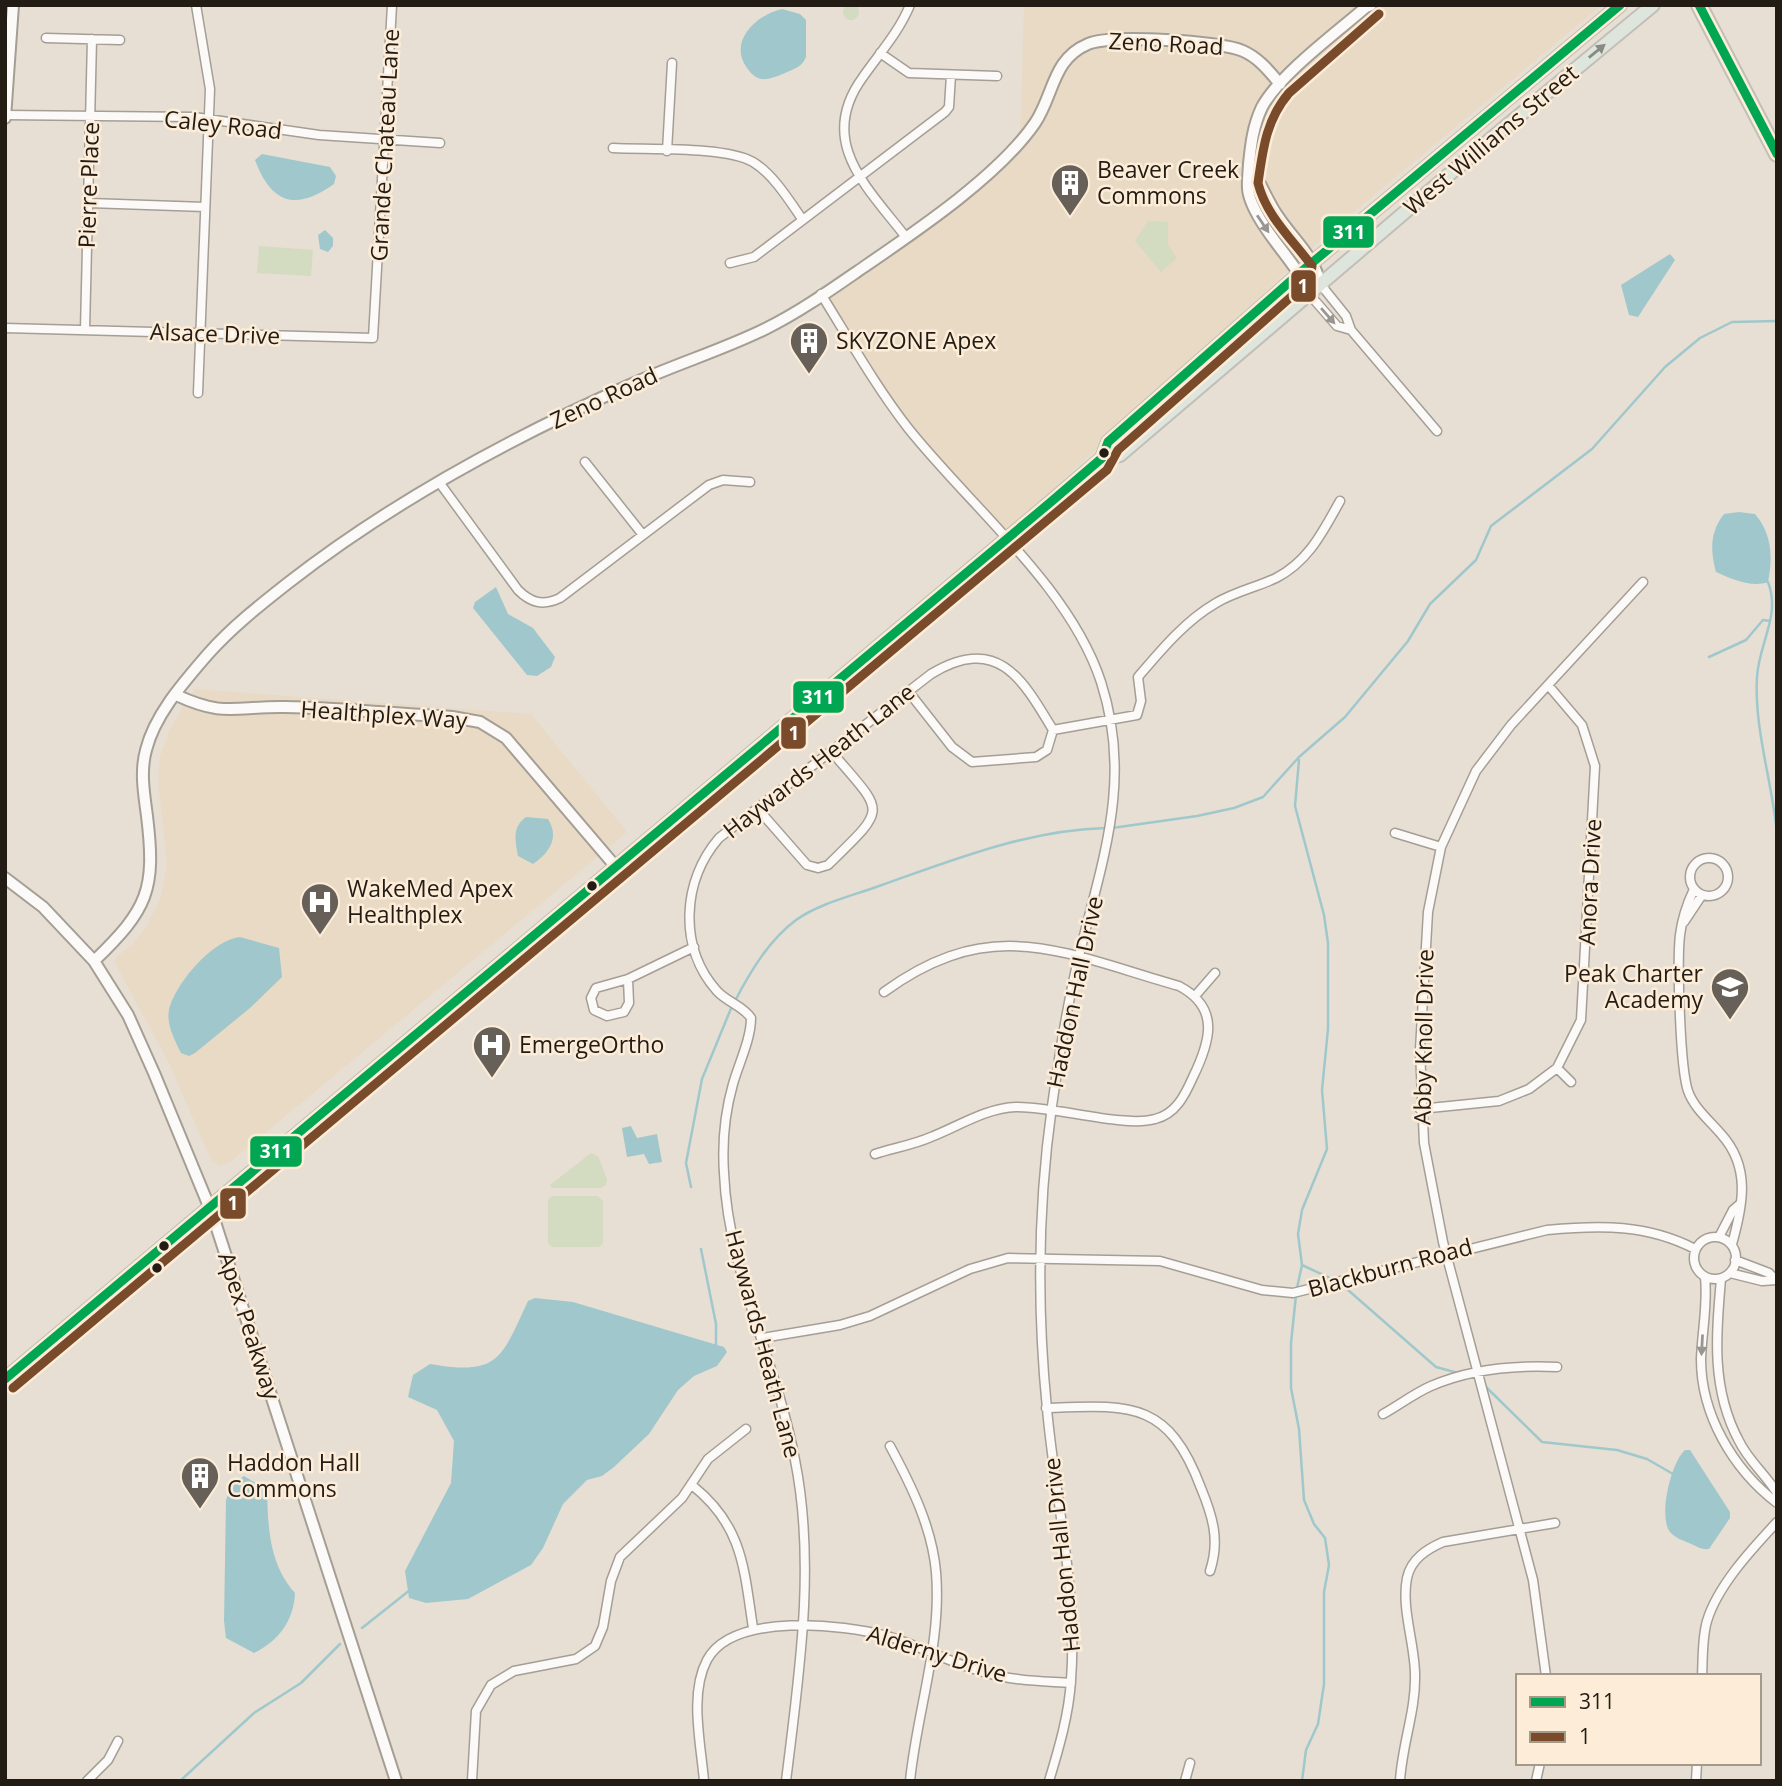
<svg xmlns="http://www.w3.org/2000/svg" width="1782" height="1786" viewBox="0 0 1782 1786" font-family="'Open Sans',sans-serif">
<style>
.built{fill:#e8dac5}
.green{fill:#d3dbc0}
.water{fill:#a0c8cc}
.lines{fill:none;stroke-linecap:round;stroke-linejoin:round}
.stream{stroke:#a0c8cc;stroke-width:2.5}
.street-casing{stroke:#a49e95;stroke-width:11}
.secondary-casing{stroke:#a49e95;stroke-width:14}
.primary-casing{stroke:#c2beb8;stroke-width:16}
.highway-casing{stroke:#c2beb8;stroke-width:18}
.street{stroke:#fbfaf8;stroke-width:8}
.secondary{stroke:#fbfaf8;stroke-width:10}
.primary{stroke:#dde5dc;stroke-width:12}
.highway{stroke:#c9d7ca;stroke-width:14}
.bus-1-casing{stroke:#fdedd8;stroke-width:14}
.bus-2-casing{stroke:#fdedd8;stroke-width:14}
.bus-1{stroke:#00a651;stroke-width:9}
.bus-2{stroke:#7a4b2a;stroke-width:9}
.oneway{fill:#898b82}
.oneway2{fill:#999692}
.bus-dot{fill:#221c15;stroke:#fdedd8;stroke-width:2.5}
.labels{text-anchor:middle;stroke-width:5;stroke-linejoin:round;paint-order:stroke}
.street-label{font-size:23px;fill:#221c15;stroke:#fdedd8}
.poi-label{font-size:23px;fill:#221c15;stroke:#fdedd8;text-anchor:start}
.line-badge{stroke:#fdedd8;stroke-width:2.5}
.badge-label{font-size:19px;text-anchor:middle;font-weight:bold;fill:#fff}
</style>
<rect width="100%" height="100%" fill="#e7dfd3"/>
<path class="built" d="M1024,5H1602L1324,237L1004,535L906,426L821,294L943,208L1020,141Z
M195,689L531,714L627,832L229,1163L219,1166L211,1160L170,1065L115,963V958L132,945L146,927L160,900L167,864L158,782L160,756L171,727Z"/>
<path class="green" d="M843 12a8 8 0 1 1 16 0a8 8 0 1 1-16 0Z
M1148,221L1168,222V245L1177,258L1161,272L1135,241Z
M259,246L313,250L311,276L257,273Z
M591,1153L598,1156L607,1179L606,1185L601,1188H552L550,1185Z
M552,1196H598L603,1201V1243L599,1247H552L548,1243V1200Z"/>
<path class="water" d="M782,9L800,14L806,20V57C802,67 794,69 785,73C768,80 758,84 747,68C728,42 755,15 782,9Z
M262,154L330,167L336,176L334,184C295,212 271,203 255,160Z
M325,230L333,238V246L328,252L320,249L318,235Z
M1670,254L1675,260L1638,317L1629,315L1621,285Z
M1739,512L1755,514C1772,534 1773,557 1768,582C1751,588 1732,579 1716,572C1710,550 1710,532 1724,514Z
M496,587L508,614L533,628L555,657L551,667L537,676L527,675L473,608L475,602Z
M526,817L548,819C560,838 549,853 533,864L518,856C515,840 512,827 526,817Z
M240,937L279,948L282,977L250,1008L195,1053L189,1056L181,1053C175,1041 166,1024 169,1010C175,984 212,940 240,937Z
M631,1126L637,1138L657,1134L662,1162L649,1164L644,1154L627,1157L622,1128Z
M535,1298L573,1302L724,1347L727,1352L717,1366L694,1376L678,1390L649,1434L614,1467L602,1476L587,1480L563,1504L543,1548L531,1565L468,1599L426,1603L409,1598L405,1571L451,1483L454,1441L437,1410L408,1397L413,1375L430,1364C499,1376 501,1359 528,1301Z
M1685,1450H1690L1730,1512V1518L1709,1549C1701,1550 1696,1546 1689,1543C1682,1540 1675,1538 1670,1532C1658,1517 1671,1462 1685,1450Z
M244,1476L267,1490C268,1527 269,1564 295,1593C294,1620 279,1641 254,1653L226,1638L224,1621L226,1500L232,1484Z"/>
<g class="lines">
<path class="stream" d="M1768,582C1781,616 1759,642 1757,677C1754,729 1772,781 1777,833
M1709,657L1746,640L1763,620L1770,621
M1112,828L1197,816L1234,808L1263,797L1299,757L1345,717L1408,641L1430,604L1476,560L1491,526L1592,449L1665,367L1700,338L1732,322L1777,321
M735,1001C750,972 769,940 796,920C820,903 852,896 879,886C953,860 1027,830 1106,828
M691,1187L686,1163L702,1079L732,1006
M701,1249L716,1324V1345L711,1346
M1302,1265L1334,1280
M1340,1283L1436,1367L1458,1373
M1297,1288L1302,1265L1298,1234L1302,1210L1327,1149L1322,1090L1328,1029V943L1324,915L1295,806L1299,760
M1296,1295L1291,1343V1388L1299,1429L1304,1500L1314,1524L1325,1538L1329,1565L1324,1592V1684L1318,1724L1306,1750L1302,1781
M1486,1387L1542,1442L1617,1450L1647,1459L1673,1474
M362,1628L410,1590
M180,1781L254,1713L301,1683L340,1644"/>
<g class="street-casing">
<path id="street" d="M196,5L210,89L198,393
M46,38L120,40
M880,53L909,73L997,76
M5,115L194,117L319,135L440,143
M613,148C647,150 725,146 753,162C773,174 789,200 802,219
M667,151L672,63
M89,203L205,207
M905,236C867,187 816,141 863,77C879,54 899,32 910,5
M730,263L754,257L945,112L949,107L951,75
M1321,285L1346,316L1351,330L1437,431
M821,294C849,339 876,387 908,428C970,506 1070,587 1101,682C1133,781 1102,860 1079,956C1067,1005 1059,1056 1052,1106C1038,1205 1037,1309 1047,1409C1055,1498 1078,1590 1071,1680C1069,1714 1059,1748 1049,1781
M1310,295L1337,326L1351,330
M5,328L373,338L392,5
M85,330L92,39
M585,462L643,535
M439,482L518,590C531,603 543,606 560,598L709,485L723,480L750,482
M908,691L952,747L972,762L1036,757L1047,750L1053,730
M758,809L807,865L818,868L828,865C889,805 885,815 831,751
M1395,833L1441,847
M1690 877a19 19 0 1 1 38 0a19 19 0 1 1-38 0Z
M1694,889C1687,904 1682,918 1680,935C1677,961 1680,1068 1688,1091C1694,1108 1709,1120 1721,1134C1751,1167 1743,1205 1732,1244
M1684,922L1702,895
M628,979L629,1003L624,1012L607,1016L594,1010L591,998L596,988L628,979L694,947
M1195,996L1215,973
M1557,1068L1571,1082
M1420,1109L1499,1101L1529,1089L1557,1068L1581,1020L1595,766L1582,725L1548,685
M875,1154C893,1148 913,1145 931,1137C959,1126 986,1108 1016,1107C1054,1106 1124,1128 1155,1119C1176,1114 1185,1095 1193,1077C1210,1042 1221,1008 1179,986C1062,953 993,913 884,992
M1694 1258a21 21 0 1 1 42 0a21 21 0 1 1-42 0Z
M1719,1237L1733,1210L1740,1204
M1735,1260L1769,1273L1776,1280
M1730,1273L1762,1281L1777,1280
M1705,1277C1708,1304 1702,1331 1701,1359C1701,1415 1733,1469 1777,1503
M1721,1279C1716,1335 1711,1389 1739,1441C1748,1460 1766,1475 1777,1493
M762,1338L840,1325L870,1316L970,1269L1008,1258L1160,1261L1262,1290L1293,1293L1547,1230C1600,1225 1647,1224 1695,1249
M1046,1408C1130,1405 1168,1400 1201,1488C1213,1517 1220,1541 1210,1571
M1383,1414C1399,1405 1415,1393 1431,1386C1470,1369 1515,1365 1557,1367
M890,1446C911,1485 932,1527 936,1572C942,1643 917,1711 910,1781
M693,1486C743,1526 744,1569 753,1628
M1546,1676L1533,1580L1443,1242L1424,1143L1420,1050L1428,912L1441,847L1476,771L1511,725L1643,582
M1702,1676C1703,1658 1702,1638 1707,1621C1718,1585 1752,1549 1777,1522
M87,1781L108,1760L118,1741
M472,1781L476,1711L491,1685L514,1671L576,1659L595,1646L603,1627L611,1581L620,1557L682,1498L708,1459L746,1429
M704,1781C701,1744 689,1694 707,1660C733,1612 843,1624 887,1636C921,1646 952,1664 987,1673C1014,1681 1043,1681 1071,1683
M786,1781C799,1675 816,1565 795,1460C777,1363 728,1272 724,1173C722,1143 725,1112 733,1084C739,1063 751,1039 751,1018C743,1006 727,1002 717,991C678,947 682,881 719,838L931,674C997,634 1022,678 1053,730L1137,715L1141,701L1138,677C1161,650 1185,621 1216,603C1234,592 1257,587 1276,578C1309,561 1323,531 1340,501
M1185,1781L1190,1763
M1400,1781C1402,1745 1416,1710 1415,1675C1415,1644 1401,1609 1407,1578C1411,1559 1427,1549 1443,1542L1555,1523
M1536,1781L1540,1763
M1696,1781L1697,1763"/>
</g>
<g class="secondary-casing">
<path id="secondary" d="M5,118L13,5
M1249,166C1261,182 1266,199 1277,215C1295,242 1312,253 1321,285
M1310,295C1297,263 1270,241 1255,210C1245,190 1248,185 1249,164C1251,144 1253,126 1262,107C1280,74 1336,33 1366,7L1371,5
M176,695C226,718 235,706 285,707C341,708 397,714 452,717L480,722L506,738L616,867
M5,878L43,907L94,961L128,1015L154,1073L213,1216L396,1781
M94,961C148,909 156,890 147,816C144,793 140,772 146,750C155,714 184,682 208,654C232,627 260,605 288,583C392,502 510,438 630,385C675,364 723,350 767,328C799,312 829,291 858,271C912,234 998,177 1035,123C1054,95 1052,59 1088,44C1110,34 1221,41 1243,51C1259,58 1269,71 1280,84"/>
</g>
<g class="primary-casing">
<path id="primary" d="M1102,458L1120,455L1486,143L1653,5
M5,1379L1052,501L1102,458L1108,442L1301,272L1620,5"/>
</g>
<g class="highway-casing">
<path id="highway" d="M1699,5L1777,154"/>
</g>
<use href="#street" class="street"/>
<use href="#secondary" class="secondary"/>
<use href="#primary" class="primary"/>
<use href="#highway" class="highway"/>
<g class="bus-1-casing">
<path id="bus-1" d="M1699,5L1777,154
M5,1379L1052,501L1102,458L1108,442L1301,272L1620,5"/>
</g>
<g class="bus-2-casing">
<path id="bus-2" d="M13,1388L1107,470L1118,450L1310,280L1312,266C1293,240 1266,216 1258,183C1263,149 1266,120 1289,93L1379,14"/>
</g>
<use href="#bus-1" class="bus-1"/>
<use href="#bus-2" class="bus-2"/>
</g>
<defs><path id="oneway-solid" d="M-6-.8H1V-3.2L6.5 0L1 3.2V.8H-6Z" transform="scale(1.75)"/></defs>
<use class="oneway" href="#oneway-solid" transform="translate(1597 51) rotate(-39)"/>
<g class="oneway2">
<use href="#oneway-solid" transform="translate(1263 224) rotate(56)"/>
<use href="#oneway-solid" transform="translate(1328 316) rotate(49)"/>
<use href="#oneway-solid" transform="translate(1702 1345) rotate(93)"/>
</g>
<defs>
<g id="building-pin" transform="scale(2.0125)"><path d="M0 17L-7.5 6A9.5 9.5 0 1 1 7.5 6Z" fill="#676058" stroke="#fdedd8"/><path d="M-4-6H4V6H1V3H-1V6H-4ZM-2.5-4.3h1.7v1.8h-1.7ZM.8-4.3h1.7v1.8H.8ZM-2.5-1h1.7V.8h-1.7ZM.8-1h1.7V.8H.8Z" fill="#fff"/></g>
<g id="hospital-pin" transform="scale(2.0125)"><path d="M0 17L-7.5 6A9.5 9.5 0 1 1 7.5 6Z" fill="#676058" stroke="#fdedd8"/><path d="M-5-5h3v3.5h4V-5h3V5h-3V1.5h-4V5h-3Z" fill="#fff"/></g>
<g id="school-pin" transform="scale(2.0125)"><path d="M0 17L-7.5 6A9.5 9.5 0 1 1 7.5 6Z" fill="#676058" stroke="#fdedd8"/><path d="M0-5L7-2L0 1L-7-2ZM-4 1L0 2.5L4 1V4Q0 6-4 4Z" fill="#fff"/></g>
</defs>
<g fill-rule="evenodd">
<use href="#building-pin" x="1070" y="183"/>
<use href="#building-pin" x="809" y="341"/>
<use href="#hospital-pin" x="320" y="902"/>
<use href="#school-pin" x="1730" y="987"/>
<use href="#hospital-pin" x="492" y="1045"/>
<use href="#building-pin" x="200" y="1476"/>
</g>
<g class="bus-dot">
<circle cx="1104" cy="453" r="6"/>
<circle cx="592" cy="886" r="6"/>
<circle cx="164" cy="1246" r="6"/>
<circle cx="157" cy="1268" r="6"/>
</g>
<g class="labels">
<g class="street-label">
<text transform="translate(1166 44) rotate(3)" y="8">Zeno Road</text>
<text transform="translate(223 125) rotate(6)" y="8">Caley Road</text>
<text transform="translate(1491 140) rotate(-40)" y="8">West Williams Street</text>
<text transform="translate(385 145) rotate(-87)" y="8">Grande Chateau Lane</text>
<text transform="translate(89 185) rotate(-88)" y="8">Pierre Place</text>
<text transform="translate(215 334) rotate(2)" y="8">Alsace Drive</text>
<text transform="translate(604 398) rotate(-25)" y="8">Zeno Road</text>
<text transform="translate(384 715) rotate(4)" y="8">Healthplex Way</text>
<text transform="translate(819 761) rotate(-38)" y="8">Haywards Heath Lane</text>
<text transform="translate(1590 882) rotate(-87)" y="8">Anora Drive</text>
<text transform="translate(1075 992) rotate(-78)" y="8">Haddon Hall Drive</text>
<text transform="translate(1424 1037) rotate(-89)" y="8">Abby Knoll Drive</text>
<text transform="translate(1390 1268) rotate(-15)" y="8">Blackburn Road</text>
<text transform="translate(249 1326) rotate(72)" y="8">Apex Peakway</text>
<text transform="translate(763 1344) rotate(75)" y="8">Haywards Heath Lane</text>
<text transform="translate(1062 1555) rotate(-96)" y="8">Haddon Hall Drive</text>
<text transform="translate(937 1654) rotate(17)" y="8">Alderny Drive</text>
</g>
<g class="poi-label">
<text x="1097" y="178">Beaver Creek<tspan x="1097" dy="26">Commons</tspan></text>
<text x="836" y="349">SKYZONE Apex</text>
<text x="347" y="897">WakeMed Apex<tspan x="347" dy="26">Healthplex</tspan></text>
<text x="1703" y="982" text-anchor="end">Peak Charter<tspan x="1703" dy="26">Academy</tspan></text>
<text x="519" y="1053">EmergeOrtho</text>
<text x="227" y="1471">Haddon Hall<tspan x="227" dy="26">Commons</tspan></text>
</g>
</g>
<g class="line-badge">
<rect x="1322" y="215" width="53" height="34" rx="7" fill="#00a651"/>
<rect x="1290" y="269" width="27" height="34" rx="7" fill="#7a4b2a"/>
<rect x="792" y="680" width="53" height="34" rx="7" fill="#00a651"/>
<rect x="780" y="716" width="27" height="34" rx="7" fill="#7a4b2a"/>
<rect x="249" y="1135" width="54" height="33" rx="7" fill="#00a651"/>
<rect x="219" y="1187" width="28" height="33" rx="7" fill="#7a4b2a"/>
</g>
<g class="badge-label">
<text x="1349" y="239">311</text>
<text x="1303" y="293">1</text>
<text x="818" y="704">311</text>
<text x="794" y="740">1</text>
<text x="276" y="1158">311</text>
<text x="233" y="1210">1</text>
</g>
<rect width="1782" height="1786" fill="none" stroke="#221c15" stroke-width="14"/>
<rect x="1516" y="1674" width="245" height="91" fill="#fdedd8" stroke="#a5998a" stroke-width="2"/>
<rect x="1530" y="1697" width="35" height="10" fill="#00a651" stroke="#a5998a" stroke-width="2"/>
<text x="1579" y="1709" font-size="21" fill="#221c15">311</text>
<rect x="1530" y="1732" width="35" height="10" fill="#7a4b2a" stroke="#a5998a" stroke-width="2"/>
<text x="1579" y="1744" font-size="21" fill="#221c15">1</text>
</svg>
